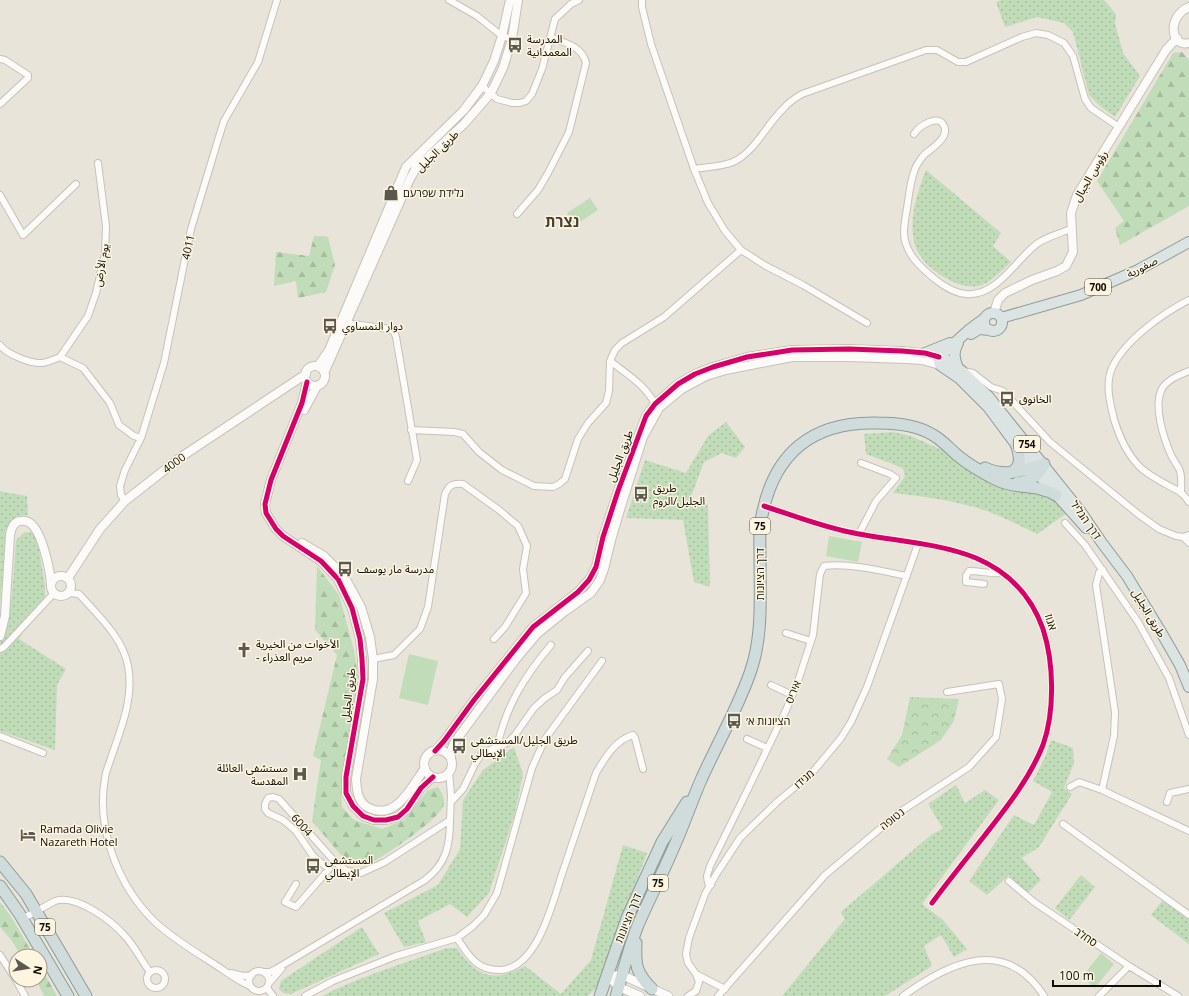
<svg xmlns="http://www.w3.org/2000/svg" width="1189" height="996" viewBox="0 0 1189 996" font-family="'Open Sans','Noto Sans Arabic','Noto Sans Hebrew',sans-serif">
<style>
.grass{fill:url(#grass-dots)}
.forest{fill:url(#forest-firs)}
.park{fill:url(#park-crowns)}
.pitch{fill:#c1dcb8}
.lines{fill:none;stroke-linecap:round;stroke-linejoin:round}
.minor-casing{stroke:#c5c2b9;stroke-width:8}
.tertiary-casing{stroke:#c5c2b9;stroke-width:10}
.primary-casing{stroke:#8d9c98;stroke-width:12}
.trunk-casing{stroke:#8d9c98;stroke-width:13}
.minor{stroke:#fcfbf9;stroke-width:6}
.tertiary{stroke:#fcfbf9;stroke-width:8}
.primary{stroke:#dbe4e3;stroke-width:10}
.trunk{stroke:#d0dcdc;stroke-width:11}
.cycleway-casing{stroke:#fdf5e0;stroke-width:8}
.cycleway{stroke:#d6006c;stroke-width:5}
.labels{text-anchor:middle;stroke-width:3;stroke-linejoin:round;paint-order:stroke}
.shield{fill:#fdf5e0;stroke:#565347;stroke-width:1}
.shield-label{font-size:10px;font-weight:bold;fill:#0f0d06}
.poi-label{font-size:11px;fill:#0f0d06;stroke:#fdf5e0;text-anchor:start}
.street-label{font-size:11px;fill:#0f0d06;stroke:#fdf5e0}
.district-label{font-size:15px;font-weight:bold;fill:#453f2e;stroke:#fdf5e0}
</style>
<defs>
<pattern id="grass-dots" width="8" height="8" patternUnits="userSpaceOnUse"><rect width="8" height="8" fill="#c1dcb8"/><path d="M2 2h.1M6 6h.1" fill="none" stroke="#a5bc9d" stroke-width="1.8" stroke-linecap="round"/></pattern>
<pattern id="forest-firs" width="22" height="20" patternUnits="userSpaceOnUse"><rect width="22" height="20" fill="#c1dcb8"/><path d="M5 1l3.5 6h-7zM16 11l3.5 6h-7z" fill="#a5bc9d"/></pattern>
<pattern id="park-crowns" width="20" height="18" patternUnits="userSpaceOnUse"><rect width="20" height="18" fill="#c1dcb8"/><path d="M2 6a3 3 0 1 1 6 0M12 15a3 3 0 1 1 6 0" fill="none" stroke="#a5bc9d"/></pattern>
</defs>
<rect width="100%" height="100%" fill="#e9e4d9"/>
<path class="grass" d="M1002,0H1104L1116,14L1115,23L1123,53L1140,76L1115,117L1100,106L1089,95L1073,32L1064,23L1037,17L1005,27L996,2Z
M926,170L1001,233L993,246L1011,262C1002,270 993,280 982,285C960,293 921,267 915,245C908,219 917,194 926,170Z
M726,422L745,447L736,458L722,453L704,462L690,499L708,505L710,587L694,582L683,520L626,518L645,460L686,473L708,436Z
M893,432L911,436L949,453L979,471L1048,494L1066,514L1037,534C1018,525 998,514 978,508C950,500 922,496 893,493L905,476L903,469L898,466L866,454L864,434Z
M0,491L3,492L27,496L28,515L17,516L6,528L0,607Z
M25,532L36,533L45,585V596L19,639L66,669L57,685L55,750L0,731V641C13,628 14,561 16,540Z
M1051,740L1073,748L1074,763L1064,788L1072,794L1039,847L1022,858L1041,880L1027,894L1009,875L987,895L969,881L1014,815L1034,825L1052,792L1033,781L1045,757Z
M514,747L523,774L515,813L489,893L467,917L450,904L418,921L426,942L404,947L384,913L438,885L460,849L463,800L483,770Z
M956,785L965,803L985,790L999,800L922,904L943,920L967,949L954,957L941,935L924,946L932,966L885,996H782L845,919L841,912L932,834L943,829L928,804Z
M623,845L647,853L598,986L588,996H322C361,976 405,963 447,948H457C477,977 493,983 525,966L561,994L591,960Z
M1081,875L1095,887L1069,920L1055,908Z
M1163,900L1189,919V944L1151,915Z
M362,927L379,954L291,994L283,993L279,989L281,981Z"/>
<path class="forest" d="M1182,52L1189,60V206L1120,245L1115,228L1124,221L1097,181L1173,53Z
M314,236L328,237L335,265L326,292L298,298L296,281L274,286L276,252L309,256Z
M317,566L339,595L354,650L358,676L341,783L342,807L354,820L382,829L404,820L428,790L438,787C442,793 446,800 443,807C437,820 388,854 374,861C369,864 362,864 356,865L340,854L312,821L321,760L313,756L337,655L315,630Z
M0,902L12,918L34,956H21L12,941L0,927Z
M40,966L57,996H44L36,980H40Z"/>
<path class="park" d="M910,697L959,699L954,721L941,740L899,767L887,759L902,735Z"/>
<path class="pitch" d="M590,198L598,210L575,225L567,213Z
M829,536L862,542L858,562L826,556Z
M409,654L438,661L428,705L399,698Z
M1101,953L1114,964L1095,988L1082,977Z"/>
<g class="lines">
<g class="minor-casing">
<path id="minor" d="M449,0L477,16L502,36L512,39
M642,0V7L651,44L694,169L708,203L725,231L741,250L766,266L803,285L867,323
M0,59L5,60L28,75V78L0,104
M482,86L497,99L512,103H520L526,101L532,94L542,69L555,19L571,4L579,0
M914,134C919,126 939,113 944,126C950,138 930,149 923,156C920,160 915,167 914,172C910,183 909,196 907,208C906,215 904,224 904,232C904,253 921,268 936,280C945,287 954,293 966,294C997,297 1016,259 1038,243C1047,237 1061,233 1071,229
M694,169C706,167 721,167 733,162C755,152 766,125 783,109C788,103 795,98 802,94L926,50H937L958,62H966L1022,37L1036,33L1048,35L1064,43L1073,56L1085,99L1091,108L1119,127
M0,195L23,235L76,184
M517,214L538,190L548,173L569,132L586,63C582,46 565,43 550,37
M1189,300C1163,313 1124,341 1112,368C1105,384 1110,403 1114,419C1119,436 1126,452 1138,465C1146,474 1160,481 1171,487C1174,489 1178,490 1181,493C1184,495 1187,499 1189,502
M347,323L389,329L394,332L396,337L417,460L408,481
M0,345C6,354 31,364 42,363C48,362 55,359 60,357L83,368L110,403L119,425L134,436L141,438
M60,357L88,316L96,293L105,254L106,226L98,163
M610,361C627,374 645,385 655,404
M963,371L973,373L991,387L1003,391L1050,442L1138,514L1159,529L1176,536L1183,537L1189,535
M411,430L454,432L463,434L479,452L502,470L534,486L553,487L559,484L565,479L578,439L588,423L606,403L609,391L610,361L615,350L622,343L664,317L741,250
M1181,493C1181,486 1182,478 1180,471C1178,466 1174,461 1171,455C1164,439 1152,404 1163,387C1169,379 1179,375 1189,371
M125,501L121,495L120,486L125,470L141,438L164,363L191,229L218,140L224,121L258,62L277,0
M764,506C792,515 820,526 849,532C890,541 936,542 976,558C1009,572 1031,595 1043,629C1054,663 1055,711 1043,745C1030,778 1006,808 985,835C967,858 949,880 932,903
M1065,523L1085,545L1138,622L1169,678L1189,735
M859,534L876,501L896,478L890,474L861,463
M1183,537L1189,543
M984,584L966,582V576L969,571C981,571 991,574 1002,573
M69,593L79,594C98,615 123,638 128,666C134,697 122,726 112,755C110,762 106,770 105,778C96,829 118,886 155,922C171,937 192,950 211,962C224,970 236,980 250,986
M786,633L811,641
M0,649L4,647L54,593
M373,659L394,655L420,629L428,607L445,494C449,485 453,483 463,484L499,510L518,526L527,546L523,569L526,593L505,627L494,639
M771,685L792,695
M0,736L43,753
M747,739L767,748
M497,747C506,706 524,677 551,645
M1070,787L1079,782L1102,790L1189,831
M1102,790L1114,736L1115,712L1096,585L1099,573L1103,570
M451,802L463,789L475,764L481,755L490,750L507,743L515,735L534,708L545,698L557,690L565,677L588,651
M1167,802L1170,793L1189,789
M1063,824L1189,915
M1009,881L1034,902L1129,966L1099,996
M296,884L285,902L296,907L329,869L313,856L296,831L283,820L268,813L265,809V804L268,798L273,797L279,799L335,862L347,871L361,873L385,862L450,820L451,795L449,772
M711,885L708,883L707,876L710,866L749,787L787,708L798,681L813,635L820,574L824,566C850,563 882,571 907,576
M22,919L55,901C76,894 111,920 125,936C135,947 141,960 150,972
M457,938C469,956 477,971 501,970C539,967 553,900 563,871C574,838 585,806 596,773C605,758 615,740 633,735L635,738L643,769
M0,955L16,980
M1129,966L1178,996
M147 979a9 9 0 1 1 18 0a9 9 0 1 1-18 0Z
M249 981a10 10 0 1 1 20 0a10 10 0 1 1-20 0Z
M263,972H270L276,969L425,880C446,864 450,846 450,820
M231,973L243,976L252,975
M696,974L725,989
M16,980L25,996
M270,982L282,968
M267,988L273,996
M305,996L333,981L396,956L457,938L473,926L484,915L497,893L532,768L545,739L602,661
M688,996L696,991L699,982L696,974L688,963L686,954L689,938L705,894L717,873L740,838L777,802L812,773L841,738L851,722L867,687L918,544
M718,996L825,875L900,812L969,767L996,737L1002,699L999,684L947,692
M903,996C950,962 1005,936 1044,996"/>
</g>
<g class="tertiary-casing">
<path id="tertiary" d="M1189,7C1166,17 1171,48 1189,43
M994,313L998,300L1005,293L1032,280L1057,271L1066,266L1073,252L1071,213L1077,195L1166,50L1177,38
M318,366L329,350L406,167L464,110L482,86L494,61L502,36L510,0
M305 376a10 10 0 1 1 20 0a10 10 0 1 1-20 0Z
M325,371L410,179L416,168L464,124L491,93L503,68L512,39L518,0
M307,382L302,403L271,480L265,504L266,513L276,529L283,536L321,561L338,579L352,608L360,639L362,659L363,679L346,777V793L353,806L363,816L374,820H386L398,817L407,809L421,788L433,777
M304,410L317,386
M302,543L324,556L344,576L361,607L370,637L373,659V679L356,779C357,790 357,802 369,808C396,821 412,786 425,768
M51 586a10 10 0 1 1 20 0a10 10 0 1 1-20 0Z
M68,578L100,529L125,501L181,457L306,374
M0,636L5,616L10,535C11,529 13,522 20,521C26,520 31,523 34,527C43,538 50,570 51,584
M424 764a14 14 0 1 1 28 0a14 14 0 1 1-28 0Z
M435,751L444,741L474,700L533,627L578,592L589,580L596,567L603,537L618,491L646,416L655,404L678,384L695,374L713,367L747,357L792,350L849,349L902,351L930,354
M451,759V751L454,743L516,659L537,634L564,612L591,593L600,580L604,569L611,540L622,503L643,437L659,408L682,389L706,376L726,370L792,357H848L906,359L922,360L940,365
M607,976L622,975L668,996
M607,976L619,987L640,996"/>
</g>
<g class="primary-casing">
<path id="primary" d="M984 322a9 9 0 1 1 18 0a9 9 0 1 1-18 0Z
M1001,318L1081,295L1138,270L1189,242
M971,334L979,329L990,330
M925,353L950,343
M939,357L945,359L962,371L988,396L1081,512L1102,543L1127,576L1161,632L1180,665L1189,687
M939,361V357L970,329L985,318
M940,365L959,378L988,407L1038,474L1086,528
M958,368C954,358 953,352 958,343"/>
</g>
<g class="trunk-casing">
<path id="trunk" d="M985,468C1005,478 1024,470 1044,464
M1009,473C1023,469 1020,455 1016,444
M1017,483C1031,481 1037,477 1044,464
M0,862L26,894L86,996
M0,886L19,913L68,996
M636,943C635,965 636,973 652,989
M600,996L627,918L662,842L687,802
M616,996C623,972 629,948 638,925C649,899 662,875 673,849C683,827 691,803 701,780C717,744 737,710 750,673C763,637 760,597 760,560C760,547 759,534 761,521C772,454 811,421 878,423C897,423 917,425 933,435C942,440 949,448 957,455C969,465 983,473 997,480C1017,490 1035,483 1056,495"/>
</g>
<use href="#minor" class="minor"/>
<use href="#tertiary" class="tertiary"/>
<use href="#primary" class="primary"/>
<use href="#trunk" class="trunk"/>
<g class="cycleway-casing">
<path id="cycleway" d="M307,382L302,403L271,480L265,504L266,513L276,529L283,536L321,561L338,579L352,608L360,639L362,659L363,679L346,777V793L353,806L363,816L374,820H386L398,817L407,809L421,788L433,777
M764,506C792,515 820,526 849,532C890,541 936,542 976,558C1009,572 1031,595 1043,629C1054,663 1055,711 1043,745C1030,778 1006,808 985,835C967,858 949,880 932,903
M435,751L444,741L474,700L533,627L578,592L589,580L596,567L603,537L618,491L646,416L655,404L678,384L695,374L713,367L747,357L792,350L849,349L902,351L925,353L939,357"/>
</g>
<use href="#cycleway" class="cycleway"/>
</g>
<defs>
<g id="bus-bare" transform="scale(1.2)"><path d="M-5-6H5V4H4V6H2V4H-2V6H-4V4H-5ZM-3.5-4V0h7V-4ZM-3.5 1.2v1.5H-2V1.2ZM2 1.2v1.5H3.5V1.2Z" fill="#5b5850" stroke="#fdf5e0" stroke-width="2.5" paint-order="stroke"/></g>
<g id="shop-bare" transform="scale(1.2)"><path d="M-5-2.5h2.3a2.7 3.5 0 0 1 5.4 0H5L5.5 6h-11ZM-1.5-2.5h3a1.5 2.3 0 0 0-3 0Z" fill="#5b5850" stroke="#fdf5e0" stroke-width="2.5" paint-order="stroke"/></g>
<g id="church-bare" transform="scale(1.2)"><path d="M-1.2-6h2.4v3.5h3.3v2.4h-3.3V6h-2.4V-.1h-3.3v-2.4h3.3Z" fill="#5b5850" stroke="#fdf5e0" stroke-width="2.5" paint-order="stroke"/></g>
<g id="hospital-bare" transform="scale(1.2)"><path d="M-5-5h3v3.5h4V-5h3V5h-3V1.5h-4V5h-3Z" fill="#5b5850" stroke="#fdf5e0" stroke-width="2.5" paint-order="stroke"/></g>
<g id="hotel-bare" transform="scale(1.2)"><path d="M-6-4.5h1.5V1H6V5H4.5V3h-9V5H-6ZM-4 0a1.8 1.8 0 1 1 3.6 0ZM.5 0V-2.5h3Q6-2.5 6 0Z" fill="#5b5850" stroke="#fdf5e0" stroke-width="2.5" paint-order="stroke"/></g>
</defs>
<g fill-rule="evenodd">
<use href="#bus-bare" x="515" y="45"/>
<use href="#shop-bare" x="391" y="193"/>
<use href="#bus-bare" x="330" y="326"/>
<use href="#bus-bare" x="1007" y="399"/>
<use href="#bus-bare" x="641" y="494"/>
<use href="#bus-bare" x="345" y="569"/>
<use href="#church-bare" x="244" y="650"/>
<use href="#bus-bare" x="734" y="721"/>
<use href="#bus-bare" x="459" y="746"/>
<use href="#hospital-bare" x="300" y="774"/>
<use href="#hotel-bare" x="28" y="835"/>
<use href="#bus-bare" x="313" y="866"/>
</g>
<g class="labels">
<g class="shield">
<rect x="1085" y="279" width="26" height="16" rx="3"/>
<rect x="1014" y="436" width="26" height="16" rx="3"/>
<rect x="750" y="518" width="20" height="16" rx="3"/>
<rect x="648" y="875" width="20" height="16" rx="3"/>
<rect x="35" y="919" width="20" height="16" rx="3"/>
</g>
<g class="shield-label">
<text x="1098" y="291">700</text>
<text x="1027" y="448">754</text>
<text x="760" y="530">75</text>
<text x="658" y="887">75</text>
<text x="45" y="931">75</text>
</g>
<g class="poi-label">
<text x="527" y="43">المدرسة<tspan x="527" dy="13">المعمدانية</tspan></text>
<text x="403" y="197">גלידת שפרעם</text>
<text x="342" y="330">دوار النمساوي</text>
<text x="1019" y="403">الخانوق</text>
<text x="653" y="492">طريق<tspan x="653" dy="13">الجليل/الروم</tspan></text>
<text x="357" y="573">مدرسة مار يوسف</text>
<text x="256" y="648">الأخوات من الخيرية<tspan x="256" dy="13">- مريم العذراء</tspan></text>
<text x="746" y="725">הציונות א׳</text>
<text x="471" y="744">طريق الجليل/المستشفى<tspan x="471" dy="13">الإيطالي</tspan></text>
<text x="288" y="772" text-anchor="end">مستشفى العائلة<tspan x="288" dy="13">المقدسة</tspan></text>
<text x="40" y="833">Ramada Olivie<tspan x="40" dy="13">Nazareth Hotel</tspan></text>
<text x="325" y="864">المستشفى<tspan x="325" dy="13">الإيطالي</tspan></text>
</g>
<g class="street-label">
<text transform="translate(437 151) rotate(-44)" y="4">طريق الجليل</text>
<text transform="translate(1090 176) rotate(-60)" y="4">رؤوس الجبال</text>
<text transform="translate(188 247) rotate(-78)" y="4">4011</text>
<text transform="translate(101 265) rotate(-80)" y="4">يوم الأرض</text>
<text transform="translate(1142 267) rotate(-27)" y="4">صفورية</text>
<text transform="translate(620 456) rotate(-69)" y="4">طريق الجليل</text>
<text transform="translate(174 463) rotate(-36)" y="4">4000</text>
<text transform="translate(1086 520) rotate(55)" y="4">דרך הגליל</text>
<text transform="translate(760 574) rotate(-90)" y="4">דרך הציונות</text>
<text transform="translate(1149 613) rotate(59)" y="4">طريق الجليل</text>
<text transform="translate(1051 622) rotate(71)" y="4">אגוז</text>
<text transform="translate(793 692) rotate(-68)" y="4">איריס</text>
<text transform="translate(348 695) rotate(-83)" y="4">طريق الجليل</text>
<text transform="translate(804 779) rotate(-42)" y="4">מגידו</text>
<text transform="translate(892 819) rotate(-38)" y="4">נטופה</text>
<text transform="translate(302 825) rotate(48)" y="4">6004</text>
<text transform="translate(628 918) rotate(-68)" y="4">דרך הציונות</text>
<text transform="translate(1086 937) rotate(34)" y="4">סחלב</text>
</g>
<g class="district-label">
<text x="562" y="227">נצרת</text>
</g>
</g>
<g transform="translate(28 968) rotate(102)"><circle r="19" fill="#fdf5e0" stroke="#9e9889"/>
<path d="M0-3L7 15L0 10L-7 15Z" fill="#5b5850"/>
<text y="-6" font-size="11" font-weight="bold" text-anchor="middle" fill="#0f0d06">N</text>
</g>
<path d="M1053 980v6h107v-6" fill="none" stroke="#0f0d06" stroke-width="2"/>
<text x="1059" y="980" font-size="12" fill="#0f0d06" stroke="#fdf5e0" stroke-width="3" paint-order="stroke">100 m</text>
</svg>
